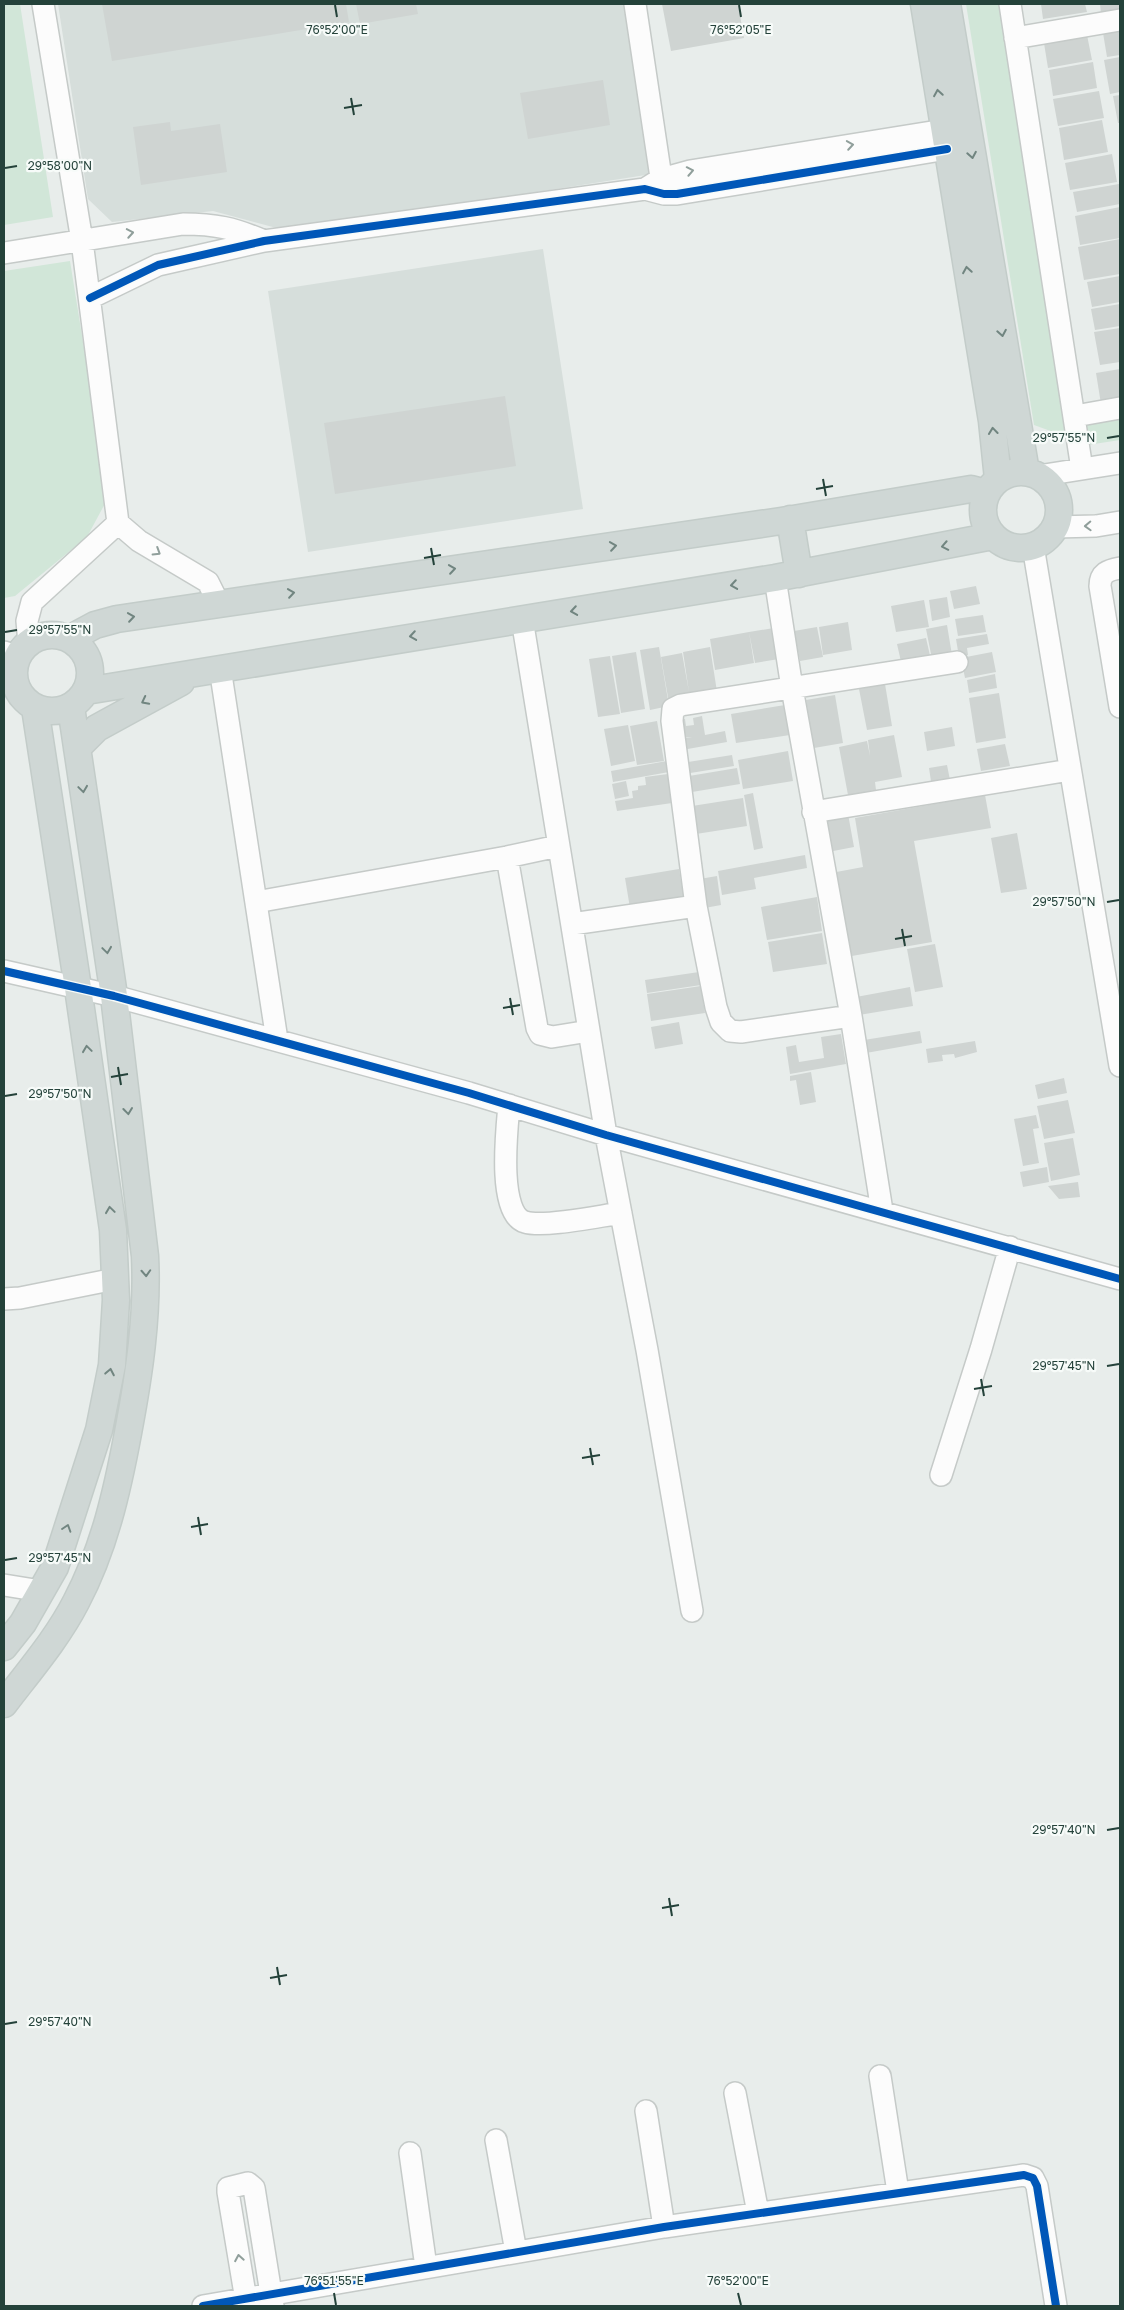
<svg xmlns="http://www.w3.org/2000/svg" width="1124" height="2310" viewBox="0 0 1124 2310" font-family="'Golos Text',sans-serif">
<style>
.built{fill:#d6dedb}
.green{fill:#d1e6d8}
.building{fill:#cfd4d2}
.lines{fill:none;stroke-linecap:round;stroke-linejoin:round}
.minor-casing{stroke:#c5cac8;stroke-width:24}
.major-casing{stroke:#c3ccc9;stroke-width:29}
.minor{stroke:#fcfcfc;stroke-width:21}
.major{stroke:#cfd7d5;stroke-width:26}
.cycleway-casing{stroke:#f7fbf9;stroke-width:11}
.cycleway{stroke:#0057b8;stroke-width:8}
.oneway{stroke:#718580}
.oneway2{stroke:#909f9b}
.ticks{fill:none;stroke:#24423a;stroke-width:2}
.ticks-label{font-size:12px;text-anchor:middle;fill:#24423a;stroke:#f7fbf9;stroke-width:4.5;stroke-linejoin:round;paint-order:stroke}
</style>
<rect width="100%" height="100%" fill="#e8edeb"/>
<path class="built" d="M58,4H625L652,174L288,231L213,211L112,222L88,199Z
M543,249L583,509L308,552L268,291Z"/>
<path class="green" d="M4,4H20L53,217L4,225Z
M966,4H1002L1074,423L1120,416V440L1081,446L1067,437L1034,425Z
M70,261L108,498L87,537L15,596L4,598V271Z"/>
<path class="building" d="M102,4H346L349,22L112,61Z
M356,4H416L418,14L360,24Z
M662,4H738L744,38L671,51Z
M1041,4H1085L1087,12L1043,19Z
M1100,4H1120V11L1101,14Z
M1120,24V55L1107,57L1102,27Z
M1086,30L1092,60L1048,68L1043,37Z
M1120,57V92L1110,94L1104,60Z
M1093,62L1097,88L1053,96L1049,70Z
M603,80L610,125L528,139L520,93Z
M1099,91L1104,118L1058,126L1053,99Z
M1120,95V123H1118L1113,96Z
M1102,120L1108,152L1064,160L1059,128Z
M170,122L171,131L220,124L227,172L141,185L133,127Z
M1112,154L1117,182L1070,190L1065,163Z
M1119,184L1120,204L1077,212L1073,192Z
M1120,207V238L1080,245L1075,216Z
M1120,239V274L1084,280L1078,247Z
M1120,276V302L1092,307L1087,282Z
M1120,304V326L1095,330L1091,309Z
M1120,328V362L1100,365L1094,332Z
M1120,369V400L1101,404L1096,373Z
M505,396L516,466L335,494L324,423Z
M976,586L980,604L954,609L950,591Z
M947,597L950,617L932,621L929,600Z
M924,600L929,627L896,632L891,606Z
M983,615L986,632L958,636L955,619Z
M848,622L852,650L823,655L819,627Z
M947,625L952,655L932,659L926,629Z
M817,627L823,657L800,661L794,631Z
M774,628L779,659L755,663L749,632Z
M749,632L754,663L715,670L710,639Z
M987,634L989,644L967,648L968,655L959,657L956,639Z
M926,638L931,660L902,666L897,644Z
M659,647L669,706L650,710L640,650Z
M710,647L718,698L669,703L661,657L682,653L689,692L683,652Z
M636,652L645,709L621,713L612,656Z
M992,652L996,672L965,678L961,658Z
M610,656L620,714L598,717L589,659Z
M995,674L997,688L969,693L967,680Z
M885,684L892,726L867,730L859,689Z
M999,693L1006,738L976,743L969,698Z
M835,695L843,743L814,748L806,700Z
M785,705L790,735L736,743L731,714Z
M702,716L705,735L725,731L727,742L682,750L680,739L692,737L679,738L677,720L685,719L686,726L694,725L693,718Z
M657,721L664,761L637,765L630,726Z
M628,725L635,761L611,766L604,729Z
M952,727L955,746L927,751L924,732Z
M894,735L902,777L875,782L876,790L848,795L839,747L867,741L870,756L868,740Z
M1005,744L1010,766L981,771L977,749Z
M788,751L793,781L743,789L738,760Z
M732,755L734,766L684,774L682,763Z
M667,761L669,772L613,782L611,771Z
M947,765L951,785L932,788L929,768Z
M737,768L740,784L686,793L683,777Z
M668,774L672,803L617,811L615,801L633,798L632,791L638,790V786L646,785L645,777Z
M626,781L629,796L615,799L612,784Z
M753,793L763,848L754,850L744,795Z
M985,795L991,828L914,841L932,942L846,957L831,873L863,867L855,818Z
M743,798L747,826L696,834L692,806Z
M848,814L854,847L828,852L822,818Z
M1017,833L1027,889L1001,893L991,838Z
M805,855L807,868L754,878L756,889L722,895L718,871Z
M679,869L684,899L630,908L625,878Z
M717,876L721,905L699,909L694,880Z
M817,897L822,931L767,940L761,907Z
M822,933L827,964L773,972L768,942Z
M935,944L943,987L915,992L907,949Z
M699,972L701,985L647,993L645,980Z
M701,986L705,1013L651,1021L647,994Z
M910,987L913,1006L859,1015L856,997Z
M679,1022L683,1044L655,1049L651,1027Z
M920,1031L922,1043L866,1053L864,1040Z
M841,1034L846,1064L790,1074L786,1047L796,1045L799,1062L824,1058L821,1037Z
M975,1041L977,1052L955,1058L954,1054L942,1055L943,1061L928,1063L926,1049Z
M811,1072L816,1102L800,1105L796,1080L790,1081V1076Z
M1064,1078L1067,1093L1038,1099L1035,1085Z
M1068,1100L1075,1133L1044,1139L1037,1106Z
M1036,1115L1039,1128L1033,1129L1039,1163L1023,1166L1014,1119Z
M1073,1138L1080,1175L1051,1181L1044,1143Z
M1047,1167L1049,1182L1023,1187L1020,1172Z
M1078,1182L1080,1197L1059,1199L1048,1186Z"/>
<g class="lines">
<g class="minor-casing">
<path id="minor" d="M43,4L82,241L118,523L139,541L208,582L219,604
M635,4L663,191
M1010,4L1082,469
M1015,38L1120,20
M645,189L661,179L690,171L944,130
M4,253L183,224C215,224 234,228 264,241
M90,298L158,265L264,241L645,189L664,194H677L947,149
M1075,416L1120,408
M1038,476L1120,463
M1055,527L1096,526L1120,522
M1033,546L1120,1066
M1120,568C1108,570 1100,573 1100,586L1120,707
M775,578L792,688L851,1016L882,1211
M522,619L606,1135L647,1350L692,1611
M29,643L27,621L32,602L118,523
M4,652L17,656
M220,668L277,1040
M813,812L1070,770
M507,857L537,1028L540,1034L552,1037L589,1031
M256,902L507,857L558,846
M572,924L696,906
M4,971L114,996L469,1093L606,1135L1120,1279
M851,1016L741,1032L730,1031L721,1022L716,1007L696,906L672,721L673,709L681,705L957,662
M509,1105C507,1128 497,1214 525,1222C544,1228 599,1216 621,1213
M4,1299L20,1298L115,1279
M941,1475L981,1349L1010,1247
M4,1585L41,1591
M880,2076L898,2192
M735,2093L758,2213
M646,2111L664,2227
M496,2140L516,2252
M410,2153L426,2267
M203,2306L664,2227L1024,2175L1033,2178L1037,2186L1056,2306
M247,2306L228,2192V2188L248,2183L254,2188L273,2306"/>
</g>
<g class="major-casing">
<path id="major" d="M924,4L992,421L998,479
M947,4L1026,472
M983 510a38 38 0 1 1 76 0a38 38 0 1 1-76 0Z
M790,519L799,574
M14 673a38 38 0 1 1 76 0a38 38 0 1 1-76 0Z
M69,639L95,625L117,619L781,521L971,489L986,493
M86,691L775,578L993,536
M77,748L97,728L181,682
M4,1647L23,1623L55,1567L99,1430L112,1365L116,1300L113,1230L78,988L35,708
M4,1704C29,1671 57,1639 76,1602C104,1549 117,1492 128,1433C139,1375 148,1316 145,1256L114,996L71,707"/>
</g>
<use href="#minor" class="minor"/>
<use href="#major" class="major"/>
<g class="cycleway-casing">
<path id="cycleway" d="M90,298L158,265L264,241L645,189L664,194H677L947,149
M4,971L114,996L469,1093L606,1135L1120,1279
M203,2306L664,2227L1024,2175L1033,2178L1037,2186L1056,2306"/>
</g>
<use href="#cycleway" class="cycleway"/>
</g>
<defs><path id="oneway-chevron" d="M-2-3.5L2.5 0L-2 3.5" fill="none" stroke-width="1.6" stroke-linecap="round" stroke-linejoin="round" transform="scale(1.25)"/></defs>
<g class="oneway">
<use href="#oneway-chevron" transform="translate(938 93) rotate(-99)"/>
<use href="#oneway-chevron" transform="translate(972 155) rotate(80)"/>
<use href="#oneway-chevron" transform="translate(967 270) rotate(-99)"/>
<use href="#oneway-chevron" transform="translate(1002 333) rotate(80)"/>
<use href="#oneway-chevron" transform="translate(993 431) rotate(-96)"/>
<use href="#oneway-chevron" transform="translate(613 546) rotate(-8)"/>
<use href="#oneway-chevron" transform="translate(945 546) rotate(169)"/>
<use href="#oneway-chevron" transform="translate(452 569) rotate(-8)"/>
<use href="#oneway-chevron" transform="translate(734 585) rotate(171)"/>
<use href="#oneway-chevron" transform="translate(291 593) rotate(-8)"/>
<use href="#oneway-chevron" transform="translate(574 611) rotate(171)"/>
<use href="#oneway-chevron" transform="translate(131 617) rotate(-8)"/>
<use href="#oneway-chevron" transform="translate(413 636) rotate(171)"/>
<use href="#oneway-chevron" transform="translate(145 701) rotate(153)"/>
<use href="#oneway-chevron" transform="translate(83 789) rotate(82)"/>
<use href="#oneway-chevron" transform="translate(107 950) rotate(82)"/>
<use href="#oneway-chevron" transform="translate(87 1049) rotate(-98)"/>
<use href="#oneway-chevron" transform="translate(128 1111) rotate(83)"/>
<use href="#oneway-chevron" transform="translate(110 1210) rotate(-98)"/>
<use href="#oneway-chevron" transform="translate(146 1273) rotate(87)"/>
<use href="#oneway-chevron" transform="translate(110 1372) rotate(-79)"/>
<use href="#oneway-chevron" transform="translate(67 1528) rotate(-72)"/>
</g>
<g class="oneway2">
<use href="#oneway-chevron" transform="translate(850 145) rotate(-9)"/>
<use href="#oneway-chevron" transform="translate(690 171) rotate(-11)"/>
<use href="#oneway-chevron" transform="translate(130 233) rotate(-10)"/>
<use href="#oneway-chevron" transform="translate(1088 526) rotate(178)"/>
<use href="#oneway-chevron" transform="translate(157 552) rotate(32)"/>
<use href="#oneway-chevron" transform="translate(239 2258) rotate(-100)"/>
</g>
<path class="ticks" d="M335,5L337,17M739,5L741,17M351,98L354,115M344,108L362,105M5,168L17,166M1107,438L1119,436M823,479L826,496M816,489L833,486M431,548L434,565M424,558L441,555M5,632L17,630M1107,902L1119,900M902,929L905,946M895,939L912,936M510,998L513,1015M503,1008L520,1005M118,1067L121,1085M111,1077L128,1074M5,1096L17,1094M1107,1366L1119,1364M981,1379L984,1396M974,1389L992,1386M590,1448L593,1465M582,1458L600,1455M198,1517L201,1535M191,1527L208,1524M5,1560L17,1558M1107,1830L1119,1828M669,1898L672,1916M662,1908L679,1905M277,1967L280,1985M270,1978L287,1975M5,2024L17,2022M334,2293L336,2305M738,2293L741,2305"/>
<g class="ticks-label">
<text x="741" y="34">76°52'05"E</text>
<text x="337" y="34">76°52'00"E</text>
<text x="60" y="170">29°58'00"N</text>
<text x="1064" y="442">29°57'55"N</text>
<text x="60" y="634">29°57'55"N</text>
<text x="1064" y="906">29°57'50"N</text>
<text x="60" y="1098">29°57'50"N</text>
<text x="1064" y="1370">29°57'45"N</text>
<text x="60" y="1562">29°57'45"N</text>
<text x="1064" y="1834">29°57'40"N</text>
<text x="60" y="2026">29°57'40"N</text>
<text x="334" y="2285">76°51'55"E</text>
<text x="738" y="2285">76°52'00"E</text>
</g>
<rect width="1124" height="2310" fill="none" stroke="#24423a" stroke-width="10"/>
</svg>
